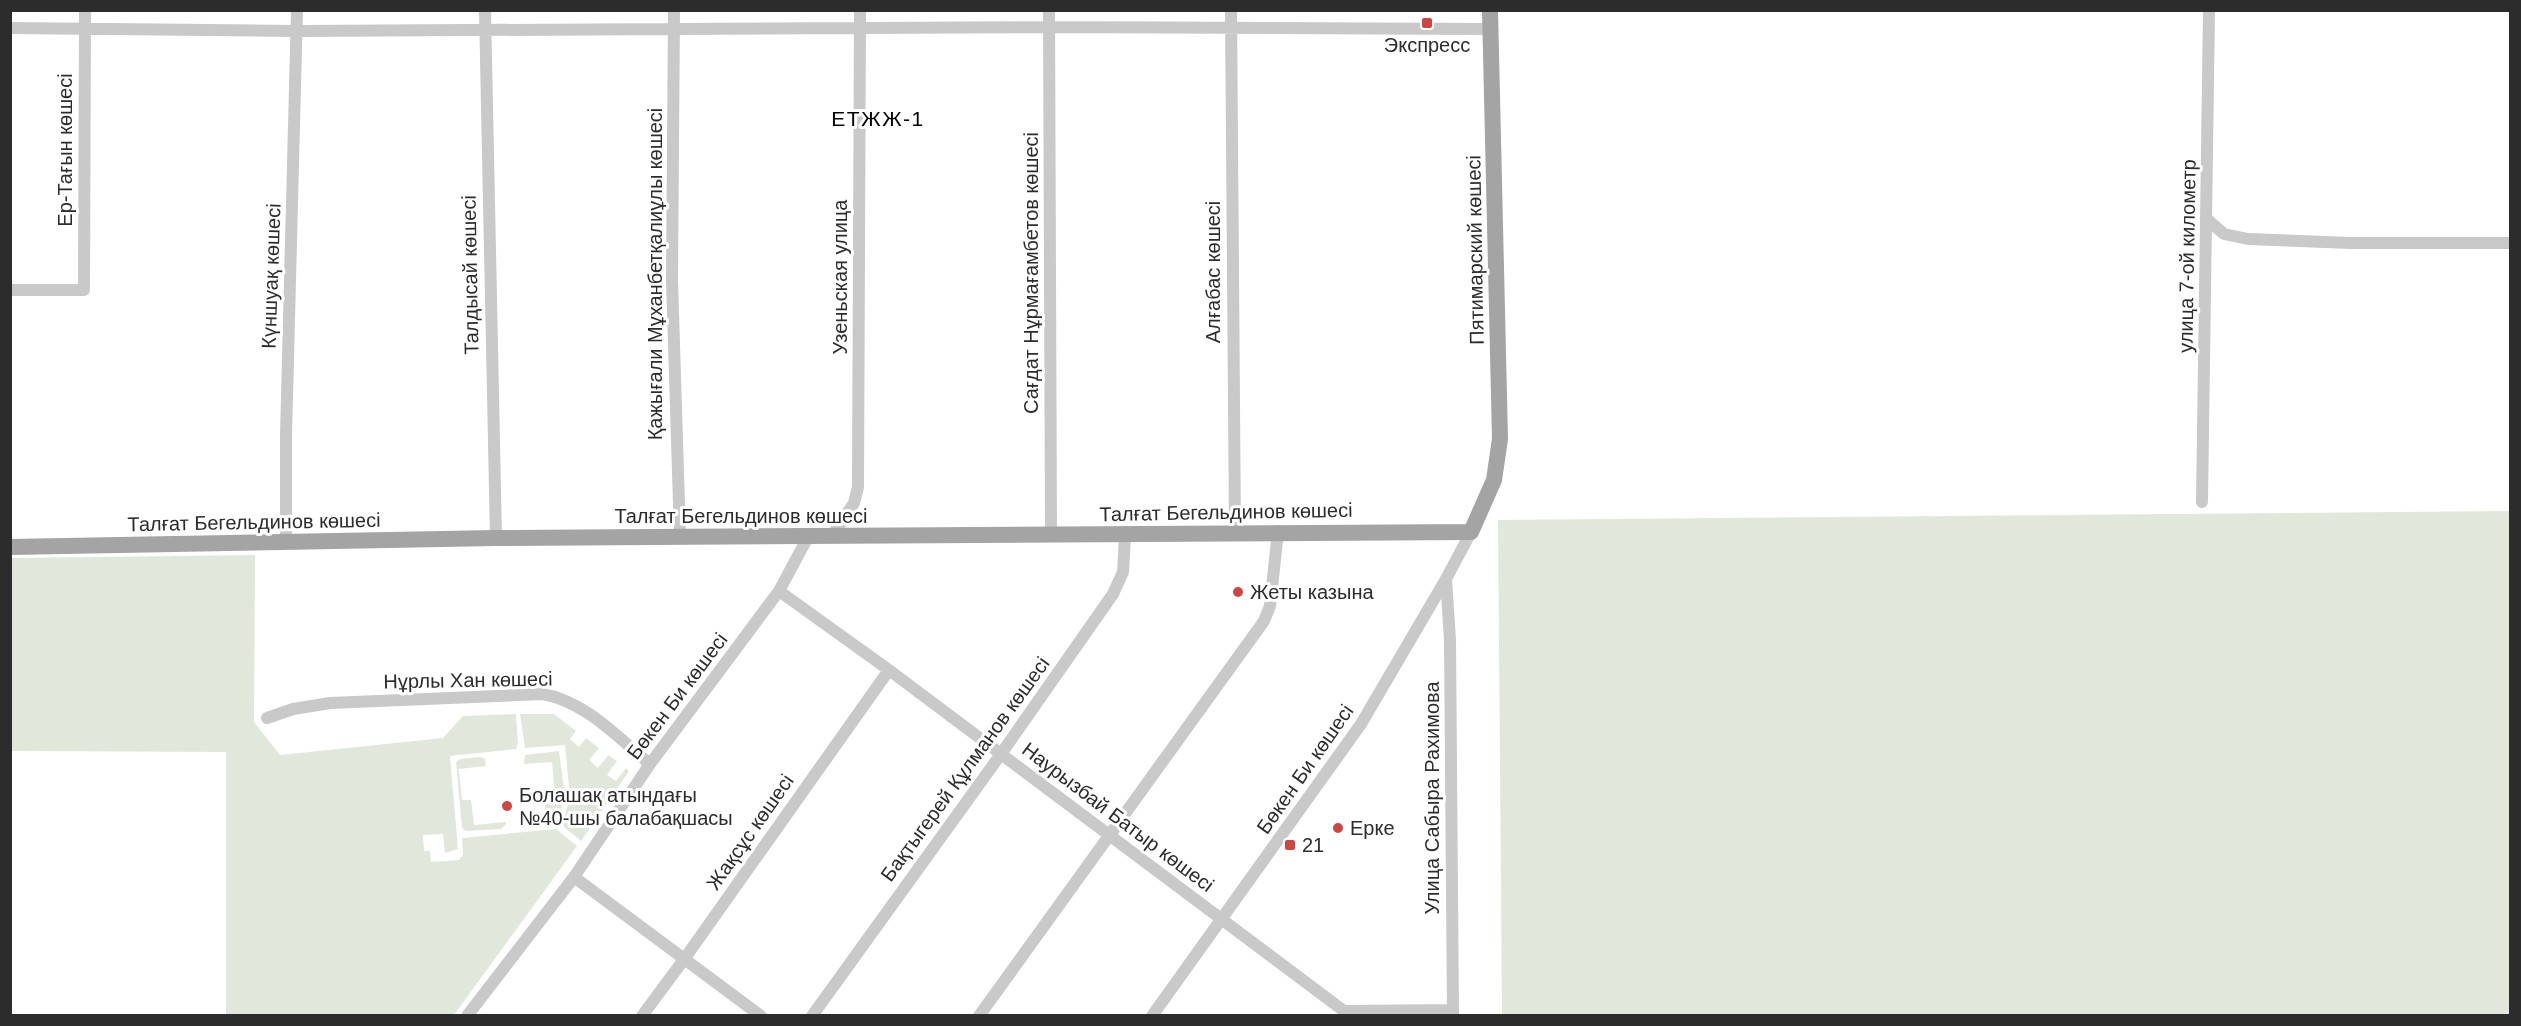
<svg xmlns="http://www.w3.org/2000/svg" width="2521" height="1026" viewBox="0 0 2521 1026" font-family="Helvetica,sans-serif">
<style>
.green{fill:#e1e8db}
.lines{fill:none;stroke-linecap:round;stroke-linejoin:round}
.minor{stroke:#c9c9c9;stroke-width:12}
.major{stroke:#a4a4a4;stroke-width:16}
.poi-dot{fill:#ce4643;stroke:#fff;stroke-width:2}
.labels{text-anchor:middle;stroke-width:6;stroke-linejoin:round;paint-order:stroke}
.poi-label{font-size:20px;fill:#2c2c2c;stroke:#fff;text-anchor:start}
.street-label{font-size:20px;fill:#2c2c2c;stroke:#fff}
.neighbourhood-label{font-size:21px;letter-spacing:1.5px;fill:#000;stroke:#fff}
</style>
<rect width="100%" height="100%" fill="#fff"/>
<path class="green" d="M2510,511V1015H1502L1498,520Z
M255,555L254,722L280,755L443,738L463,716L516,714L518,744L516,749L450,756L458,849L445,853L443,834L423,835L424,851H430L431,862L459,860L463,855L462,838L556,829L577,846L454,1015H226V752L11,751V558Z
M520,714H554L576,731L570,739L579,747L586,738L599,748L589,760L598,768L608,755L617,761L607,775L616,781L626,768L629,771L581,841L564,827L563,822L570,797L565,745L525,748Z
M559,751L565,797L557,821L550,824L520,826L519,821L546,819L544,796L555,795L552,762L524,764L525,755Z
M481,757L485,759L486,766L459,769L462,800H471L474,825L506,822V824L501,829L466,831L462,828L456,762L460,759Z"/>
<g class="lines">
<path class="minor" d="M485,10L496,538
M674,10L672,280L680,536
M1049,10L1051,535
M1231,10L1235,533
M10,28L297,31L1049,27L1490,29
M2208,220L2224,234L2248,239L2351,243H2510
M10,290H84L85,10
M2202,502L2209,10
M832,536L854,503L858,487L860,10
M286,543V435L297,10
M1446,579L1450,640L1453,1016
M779,591L889,670L1344,1011L1453,1010
M267,718L293,709L330,703L543,694C586,702 617,737 650,764
M574,877L761,1016
M467,1016L574,877L650,764L779,591L808,537
M642,1016L685,958L889,670
M812,1016L1001,754L1113,594L1123,572L1125,535
M979,1016L1264,621L1270,606L1278,531
M1152,1016L1361,724L1446,579L1471,532"/>
<path class="major" d="M10,547L496,538L1471,532L1494,480L1500,439L1490,10"/>
</g>
<g class="poi-dot">
<rect x="1421" y="17" width="12" height="12" rx="3"/>
<circle cx="1238" cy="592" r="6"/>
<circle cx="507" cy="806" r="6"/>
<circle cx="1338" cy="828" r="6"/>
<rect x="1284" y="839" width="12" height="12" rx="3"/>
</g>
<g class="labels">
<g class="poi-label">
<text x="1427" y="52" text-anchor="middle">Экспресс</text>
<text x="1250" y="599">Жеты казына</text>
<text x="519" y="802">Болашақ атындағы<tspan x="519" dy="23">№40-шы балабақшасы</tspan></text>
<text x="1350" y="835">Ерке</text>
<text x="1302" y="852">21</text>
</g>
<g class="street-label">
<text transform="translate(65 150) rotate(-90)" y="7">Ер-Тағын көшесі</text>
<text transform="translate(1475 250) rotate(-91)" y="7">Пятимарский көшесі</text>
<text transform="translate(2187 256) rotate(-89)" y="7">улица 7-ой километр</text>
<text transform="translate(1213 272) rotate(-90)" y="7">Алғабас көшесі</text>
<text transform="translate(1031 273) rotate(-90)" y="7">Сағдат Нұрмағамбетов көшесі</text>
<text transform="translate(655 274) rotate(-90)" y="7">Қажығали Мұханбетқалиұлы көшесі</text>
<text transform="translate(470 275) rotate(-91)" y="7">Талдысай көшесі</text>
<text transform="translate(271 276) rotate(-88)" y="7">Күншуақ көшесі</text>
<text transform="translate(840 277) rotate(-90)" y="7">Узеньская улица</text>
<text transform="translate(1226 512) rotate(-1)" y="7">Талғат Бегельдинов көшесі</text>
<text x="741" y="523">Талғат Бегельдинов көшесі</text>
<text transform="translate(254 522) rotate(-1)" y="7">Талғат Бегельдинов көшесі</text>
<text transform="translate(468 680) rotate(-1)" y="7">Нұрлы Хан көшесі</text>
<text transform="translate(677 696) rotate(-53)" y="7">Бөкен Би көшесі</text>
<text transform="translate(965 769) rotate(-54)" y="7">Бақтыгерей Құлманов көшесі</text>
<text transform="translate(1305 769) rotate(-55)" y="7">Бөкен Би көшесі</text>
<text transform="translate(1432 798) rotate(-90)" y="7">Улица Сабыра Рахимова</text>
<text transform="translate(1118 817) rotate(37)" y="7">Наурызбай Батыр көшесі</text>
<text transform="translate(750 832) rotate(-55)" y="7">Жақсұс көшесі</text>
</g>
<g class="neighbourhood-label">
<text x="878" y="126">ЕТЖЖ-1</text>
</g>
</g>
<rect width="2521" height="1026" fill="none" stroke="#2c2c2c" stroke-width="24"/>
</svg>
